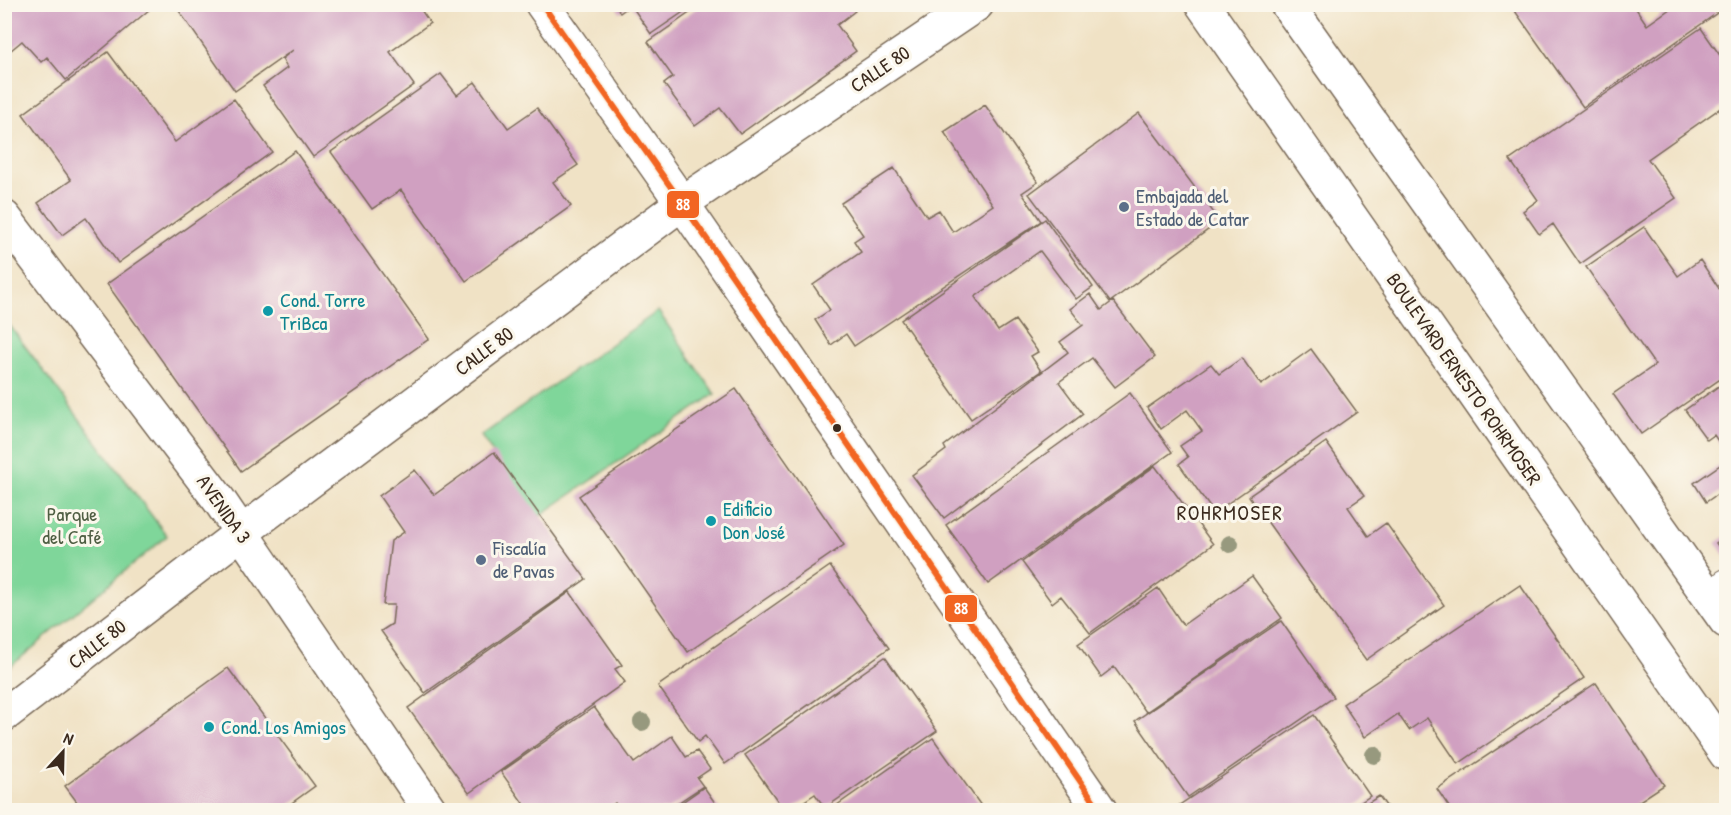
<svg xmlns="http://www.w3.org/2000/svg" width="1731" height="815" viewBox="0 0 1731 815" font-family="'Patrick Hand',sans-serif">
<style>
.green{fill:#7fd69a;stroke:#5d805c;stroke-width:1.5}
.building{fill:#d0a0c1}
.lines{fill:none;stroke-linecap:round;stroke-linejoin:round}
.service-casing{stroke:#7a6a58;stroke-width:28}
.minor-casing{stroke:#7a6a58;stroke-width:36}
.secondary-casing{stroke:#7a6a58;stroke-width:36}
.service{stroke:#fff;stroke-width:26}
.minor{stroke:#fff;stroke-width:33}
.secondary{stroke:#fff;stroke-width:33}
.bus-1-casing{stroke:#fbf7ec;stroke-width:10}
.bus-1{stroke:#f26522;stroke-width:6}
.tree{fill:#97997e}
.service-dot{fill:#5c6f8a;stroke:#fbf7ec;stroke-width:2}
.culture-dot{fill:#0f9aa8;stroke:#fbf7ec;stroke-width:2}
.bus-dot{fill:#3b2a1e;stroke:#fbf7ec;stroke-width:2}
.labels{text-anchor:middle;stroke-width:6;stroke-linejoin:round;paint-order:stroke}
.street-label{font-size:20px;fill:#3b2a1e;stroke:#fbf7ec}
.service-label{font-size:20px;fill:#4e5e75;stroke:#fbf7ec;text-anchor:start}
.culture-label{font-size:20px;fill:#0d838f;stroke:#fbf7ec;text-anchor:start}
.park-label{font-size:20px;fill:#4f5e43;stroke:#fbf7ec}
.neighbourhood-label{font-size:21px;letter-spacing:1.5px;fill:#3b2a1e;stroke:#fbf7ec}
.line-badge{stroke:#fbf7ec;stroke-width:2}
.badge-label{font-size:16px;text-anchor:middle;font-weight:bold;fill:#fff}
</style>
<rect width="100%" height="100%" fill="#fbf7ec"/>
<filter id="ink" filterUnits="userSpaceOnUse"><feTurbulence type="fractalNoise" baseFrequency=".0167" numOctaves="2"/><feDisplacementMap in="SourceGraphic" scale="12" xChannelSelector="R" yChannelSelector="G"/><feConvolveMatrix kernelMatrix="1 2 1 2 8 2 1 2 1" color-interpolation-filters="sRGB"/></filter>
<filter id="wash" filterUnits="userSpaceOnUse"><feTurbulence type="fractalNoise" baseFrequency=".008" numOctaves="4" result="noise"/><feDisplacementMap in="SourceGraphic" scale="24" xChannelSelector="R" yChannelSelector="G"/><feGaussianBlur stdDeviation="1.35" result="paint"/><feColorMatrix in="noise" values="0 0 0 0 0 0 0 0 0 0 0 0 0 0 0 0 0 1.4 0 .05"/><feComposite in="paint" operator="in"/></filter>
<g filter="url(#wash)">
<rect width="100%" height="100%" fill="#f0e2c5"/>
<path class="green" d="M658,311L715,394L538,517L481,436Z
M4,318L167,536L5,671H4Z"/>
<g id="blocks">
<path class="building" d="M4,4H146L150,9L66,80L47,57L41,62L22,41L4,56Z
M182,4H417L430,23L390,52L414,85L313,157L263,86L287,68L282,59L293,50L235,91L177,8Z
M615,4H695L651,34L631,5L620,13Z
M1510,4H1633L1647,25L1677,4H1711L1717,13L1583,107Z
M701,5H850L855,11L837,25L856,51L740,134L720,108L695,126L664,84L673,77L648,42Z
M1701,28L1726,64V104L1648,159L1676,198L1580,264L1553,224L1539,234L1523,211L1538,200L1510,160Z
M108,52L175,142L234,99L272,152L118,263L86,218L62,235L38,203L71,180L23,114Z
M441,74L457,95L475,82L508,128L537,108L578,165L553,182L571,206L466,281L401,190L372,209L331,152Z
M985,105L1038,182L1022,193L1041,221L854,346L846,334L831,345L815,320L830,310L813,285L861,252L854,241L863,235L841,203L894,168L927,217L939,210L953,232L993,205L944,132Z
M1139,113L1220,221L1110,302L1029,194Z
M295,151L429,339L241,471L107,284Z
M1045,219L1093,287L1076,299L1040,251L975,297L998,331L1015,320L1038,352L1031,356L1041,371L971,419L901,320Z
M1644,227L1678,276L1700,260L1726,299V375L1641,434L1613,394L1655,365L1586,267Z
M1090,294L1101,310L1113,301L1155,357L1115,387L1092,358L1059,382L1083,414L944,518L912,475L946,450L944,446L1068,352L1060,342L1083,325L1070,309Z
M1311,349L1357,412L1214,513L1179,464L1188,457L1180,446L1202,431L1187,410L1161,429L1147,408L1211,364L1219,374L1242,358L1261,385Z
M1726,381V453L1714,435L1707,440L1685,410Z
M736,389L844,545L688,652L579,496Z
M1130,393L1172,452L988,584L946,525Z
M1326,442L1364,496L1348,507L1368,536L1386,523L1444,605L1366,660L1249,496Z
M494,452L586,579L425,693L381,631L392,624L394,605H383L391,541L404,532L379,496L415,470L434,495Z
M1726,461V488L1706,502L1694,483Z
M1155,466L1213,544L1090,633L1061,596L1052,603L1022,562Z
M1726,536V558L1716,543Z
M830,566L889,648L725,764L705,736L698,742L658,686Z
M1252,576L1282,618L1146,712L1114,667L1101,677L1078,644L1158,588L1183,625Z
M1520,585L1584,678L1458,764L1427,718L1409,730L1398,714L1365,737L1343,704Z
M570,592L622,665L615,669L625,682L469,793L408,708Z
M1281,621L1334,697L1188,797L1135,721Z
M885,657L937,731L825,808L815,794L791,810H784L745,755Z
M228,668L315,786L282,810H83L65,786Z
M1596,683L1664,785L1626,810H1451L1437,789Z
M594,707L634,763L672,736L686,757L697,751L710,769L697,778L703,786L667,810H621L615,803L605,810H528L501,772Z
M1314,715L1370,796L1349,810H1172Z
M933,738L984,810H830Z
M704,787L720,810H671Z
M1379,796L1389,810H1357Z"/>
</g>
</g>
<g filter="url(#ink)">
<use href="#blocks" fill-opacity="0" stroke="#7a6a58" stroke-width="1.5"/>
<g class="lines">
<g class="service-casing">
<path id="service" d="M1708,596L1726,582"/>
</g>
<g class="minor-casing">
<path id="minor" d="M542,4L682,203L1100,810
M4,217L219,500L430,810
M4,715L241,533L682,203L977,4"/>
</g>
<g class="secondary-casing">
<path id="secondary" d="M1202,4L1726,754
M1287,4L1726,621"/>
</g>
<use href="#service" class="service"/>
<use href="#minor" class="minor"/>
<use href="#secondary" class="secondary"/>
<g class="bus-1-casing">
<path id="bus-1" d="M542,4L682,203L1100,810"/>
</g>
<use href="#bus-1" class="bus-1"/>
</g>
<g class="tree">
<circle cx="1230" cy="544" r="9"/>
<circle cx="642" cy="722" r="9"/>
<circle cx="1374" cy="755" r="9"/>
</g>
</g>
<g class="service-dot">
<circle cx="1124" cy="207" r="6"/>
<circle cx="481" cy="560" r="6"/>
</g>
<g class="culture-dot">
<circle cx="268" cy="311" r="6"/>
<circle cx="711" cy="521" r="6"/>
<circle cx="209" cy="727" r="6"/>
</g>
<circle class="bus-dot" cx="837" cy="428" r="5"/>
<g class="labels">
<g class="street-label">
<text transform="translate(880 69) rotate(-34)" y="7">CALLE 80</text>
<text transform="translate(484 351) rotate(-37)" y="7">CALLE 80</text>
<text transform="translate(1464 379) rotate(55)" y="7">BOULEVARD ERNESTO ROHRMOSER</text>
<text transform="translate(224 509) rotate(55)" y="7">AVENIDA 3</text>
<text transform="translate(97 644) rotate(-38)" y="7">CALLE 80</text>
</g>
<g class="service-label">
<text x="1136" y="203">Embajada del<tspan x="1136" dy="23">Estado de Catar</tspan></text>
<text x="493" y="555">Fiscalía<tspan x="493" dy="23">de Pavas</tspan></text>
</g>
<g class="culture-label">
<text x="280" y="307">Cond. Torre<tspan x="280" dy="23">TriBca</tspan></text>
<text x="723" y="516">Edificio<tspan x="723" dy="23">Don José</tspan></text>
<text x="221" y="734">Cond. Los Amigos</text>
</g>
<g class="park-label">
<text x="72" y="521">Parque<tspan x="72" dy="23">del Café</tspan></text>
</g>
<g class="neighbourhood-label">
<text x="1230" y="520">ROHRMOSER</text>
</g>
</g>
<g class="line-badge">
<rect x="666" y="190" width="34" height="29" rx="6" fill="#f26522"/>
<rect x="944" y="594" width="34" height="29" rx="6" fill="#f26522"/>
</g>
<g class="badge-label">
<text x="683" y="210">88</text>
<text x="961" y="614">88</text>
</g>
<rect width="1731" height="815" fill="none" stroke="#fbf7ec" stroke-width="24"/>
<g transform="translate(63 752) rotate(22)" stroke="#fbf7ec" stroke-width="4.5" paint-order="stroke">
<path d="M0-4.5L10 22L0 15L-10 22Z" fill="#3b2a1e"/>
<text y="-9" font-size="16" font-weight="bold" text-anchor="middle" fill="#3b2a1e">N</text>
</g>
</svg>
